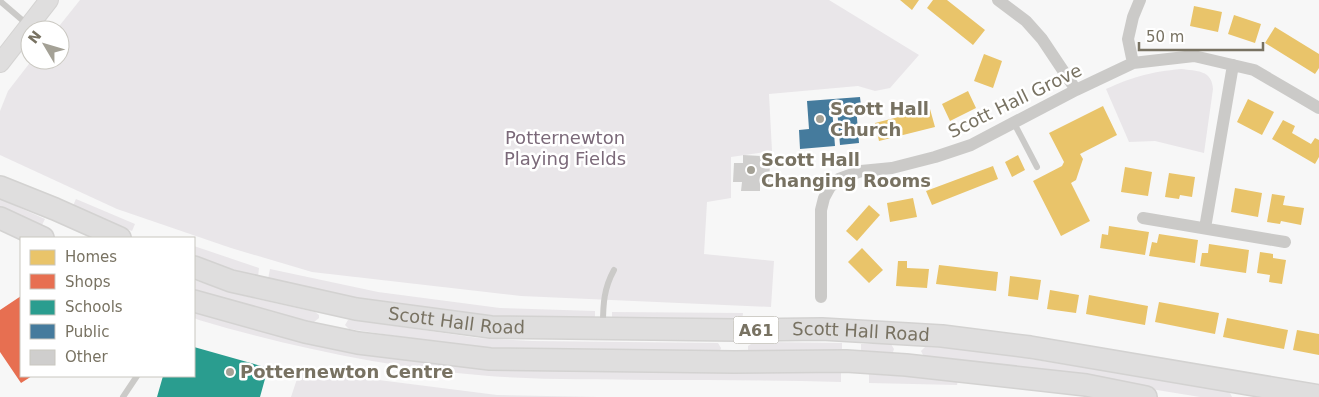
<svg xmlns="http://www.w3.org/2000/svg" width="1319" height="397" viewBox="0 0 1319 397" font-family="'DejaVu Sans',sans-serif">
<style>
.green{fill:#e9e6e9}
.homes{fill:#e9c46a}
.shops{fill:#e76f51}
.schools{fill:#2a9d8f}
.public{fill:#457b9d}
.building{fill:#cfcecd}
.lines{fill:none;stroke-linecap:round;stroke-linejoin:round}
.secondary-casing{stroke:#d4d3d2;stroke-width:20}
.trunk-casing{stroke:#d3d2d1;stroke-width:24}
.service{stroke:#cbcac8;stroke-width:6}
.minor{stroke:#cbcac8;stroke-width:12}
.secondary{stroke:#dfdede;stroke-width:18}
.trunk{stroke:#dfdede;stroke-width:21}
.poi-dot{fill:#a4a196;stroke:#fff;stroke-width:2}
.labels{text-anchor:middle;stroke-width:5;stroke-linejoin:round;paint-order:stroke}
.shield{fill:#fff;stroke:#a09c91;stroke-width:1}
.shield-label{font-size:16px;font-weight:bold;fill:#787262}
.street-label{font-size:18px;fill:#787262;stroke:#fff}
.poi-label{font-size:18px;font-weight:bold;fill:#787262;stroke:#fff;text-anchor:start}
.park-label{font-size:18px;fill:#7b6979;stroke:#fff}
</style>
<rect width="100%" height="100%" fill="#f7f7f7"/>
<path class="green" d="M80,0H829L919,55L890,88L875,91L858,86L769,94L772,151L731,157V198L707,202L704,254L774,261L771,307L521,296L312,272L231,248L117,209L0,155V111L8,91L32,60H60V30H56Z
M1181,69C1197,71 1212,70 1213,89L1204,153L1155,141L1129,142L1106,89C1135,76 1151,72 1181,69Z
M0,199L45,219L41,227L0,209Z
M76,199L135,224L132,231L72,208Z
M194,246L259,268L258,277L194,257Z
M270,269L378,292L500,308L595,311V321L501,318L378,303L268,279Z
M194,280L244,296L315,312L319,315V318L314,322L242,306L194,291Z
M194,311L247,327L307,341L487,367L556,371L841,373V382C778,380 715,380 652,380C597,379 543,380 489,376C391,368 293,348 199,320L194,318Z
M612,312L743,313L742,322L612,321Z
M352,319L368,322L478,338L532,341L718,343L721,348L719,354L477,348L349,329L345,325L348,320Z
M754,342L842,343V354L750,353L748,350V346Z
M861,344H891L894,349L892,355L861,354Z
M925,347C969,348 1012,356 1055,363C1113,372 1171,381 1229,391L1232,397H1200L1114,383L924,357L921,351Z
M301,367L355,377L497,395L598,397H291Z
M869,374L958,380L957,385L869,383Z"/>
<path class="homes" d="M900,0H919L912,10Z
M933,0H947L985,30L973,45L927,8Z
M1194,6L1222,12L1218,32L1190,26Z
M1234,15L1261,24L1255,43L1228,34Z
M1275,27L1319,54V68L1315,74L1265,43Z
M984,54L1002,61L993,88L974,81Z
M968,91L976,108L950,121L942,104Z
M1248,99L1274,112L1262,135L1237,122Z
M1103,106L1117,135L1080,154L1083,159L1076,180L1071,183L1090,221L1061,236L1033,181L1062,166L1064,162L1049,133Z
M930,109L935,127L879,141L875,123Z
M1283,120L1295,126L1292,133L1311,144L1315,138L1319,140V157L1315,164L1272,139Z
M1018,155L1025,170L1012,177L1005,162Z
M993,166L998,179L932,205L926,191Z
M1125,167L1152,172L1148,196L1121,192Z
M1169,173L1195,177L1192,197L1180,195L1179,199L1165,197Z
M1235,188L1262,193L1258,217L1231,212Z
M1272,194L1285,196L1283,205L1304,208L1301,225L1281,221L1280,224L1267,222Z
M913,198L917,217L890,222L887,203Z
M869,205L880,215L857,241L846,231Z
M1109,226L1149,232L1145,255L1100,248L1102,234L1108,235Z
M1159,234L1198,240L1195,263L1149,256L1152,242L1157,243Z
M1209,244L1249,250L1246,273L1200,266L1202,253H1208Z
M862,248L883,270L869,283L848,262Z
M1260,252L1273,254V258L1286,260L1282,284L1269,282L1270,275L1257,273Z
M898,261H907V268L929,269L927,288L896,286Z
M939,265L998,272L996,291L936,284Z
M1010,276L1041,280L1038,300L1008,296Z
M1050,290L1079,295L1076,313L1047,309Z
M1089,295L1148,306L1145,325L1086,314Z
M1159,302L1219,313L1215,334L1155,322Z
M1227,318L1288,330L1284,349L1223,337Z
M1297,330L1319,334V355L1293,350Z"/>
<path class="shops" d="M21,296V376H32L21,383L0,352V310Z"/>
<path class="schools" d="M194,347L268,368L260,397H157L163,376H194Z"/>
<path class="public" d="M860,97L861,106H856L859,143L840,145L837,108H832L835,146L800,149L799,130L809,129L807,101Z"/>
<path class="building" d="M743,155L761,156V164H770L769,184L760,183V191H741L742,182H733L734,163H743Z"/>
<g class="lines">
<g class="secondary-casing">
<path id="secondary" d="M0,63L49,0"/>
</g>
<g class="trunk-casing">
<g id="trunk">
<path d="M0,187L55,209L120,238"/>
<path d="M0,218L43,238"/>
<path id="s1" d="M194,267L231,281L356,309L491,327L735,330L822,329L942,336L1030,347L1319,396"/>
<path d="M194,301L305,332L358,343L490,359L734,362L846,361L906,365L1086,385L1146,397"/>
</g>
</g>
<path class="service" d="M0,1L28,25
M1014,123L1037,167
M603,324C603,304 604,288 614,270
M123,397L137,376"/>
<path class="minor" d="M998,0L1026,21L1042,39L1076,90
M1133,63L1128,39L1133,17L1140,0
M1143,218L1285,242
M1205,228L1233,65
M821,297V210L824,198L830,187L839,179L861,171L892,168L935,157L971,145L1076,90L1133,63L1194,56L1254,70L1319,108"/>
<use href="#secondary" class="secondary"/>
<use href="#trunk" class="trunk"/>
</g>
<g class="poi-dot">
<circle cx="820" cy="119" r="5"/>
<circle cx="751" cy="170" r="5"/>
<circle cx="230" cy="372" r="5"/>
</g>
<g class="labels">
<rect class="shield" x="733.5" y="316.5" width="45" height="27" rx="4"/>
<g class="shield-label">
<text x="756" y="336">A61</text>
</g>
<g class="street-label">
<text transform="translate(1015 101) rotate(-26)" y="6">Scott Hall Grove</text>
<text dy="6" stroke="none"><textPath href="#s1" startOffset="269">Scott Hall Road</textPath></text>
<text dy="6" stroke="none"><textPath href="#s1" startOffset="674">Scott Hall Road</textPath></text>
</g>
<g class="poi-label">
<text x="830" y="115">Scott Hall<tspan x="830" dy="21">Church</tspan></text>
<text x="761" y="166">Scott Hall<tspan x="761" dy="21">Changing Rooms</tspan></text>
<text x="240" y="378">Potternewton Centre</text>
</g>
<g class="park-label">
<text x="565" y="144">Potternewton<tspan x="565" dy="21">Playing Fields</tspan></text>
</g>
</g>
<rect x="20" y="237" width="175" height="140" fill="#ffffff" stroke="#c9c7c0"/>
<rect x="30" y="250" width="25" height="15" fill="#e9c46a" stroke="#c9c7c0"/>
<text x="65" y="262" font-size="15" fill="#787262">Homes</text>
<rect x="30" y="274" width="25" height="15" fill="#e76f51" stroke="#c9c7c0"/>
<text x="65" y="287" font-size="15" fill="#787262">Shops</text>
<rect x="30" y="300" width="25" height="15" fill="#2a9d8f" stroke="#c9c7c0"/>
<text x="65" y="312" font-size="15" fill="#787262">Schools</text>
<rect x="30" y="324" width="25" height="15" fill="#457b9d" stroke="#c9c7c0"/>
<text x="65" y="337" font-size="15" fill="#787262">Public</text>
<rect x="30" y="350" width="25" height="15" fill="#cfcecd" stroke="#c9c7c0"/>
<text x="65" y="362" font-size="15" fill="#787262">Other</text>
<g transform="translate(45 45) rotate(308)"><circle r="24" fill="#ffffff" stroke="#c9c7c0"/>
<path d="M0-4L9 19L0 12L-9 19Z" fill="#a4a196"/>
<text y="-8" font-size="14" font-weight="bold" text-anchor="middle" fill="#787262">N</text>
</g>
<path d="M1139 42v8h124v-8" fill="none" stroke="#787262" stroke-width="2.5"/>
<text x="1146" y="42" font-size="15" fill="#787262" stroke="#ffffff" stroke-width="4" paint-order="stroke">50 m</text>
</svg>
